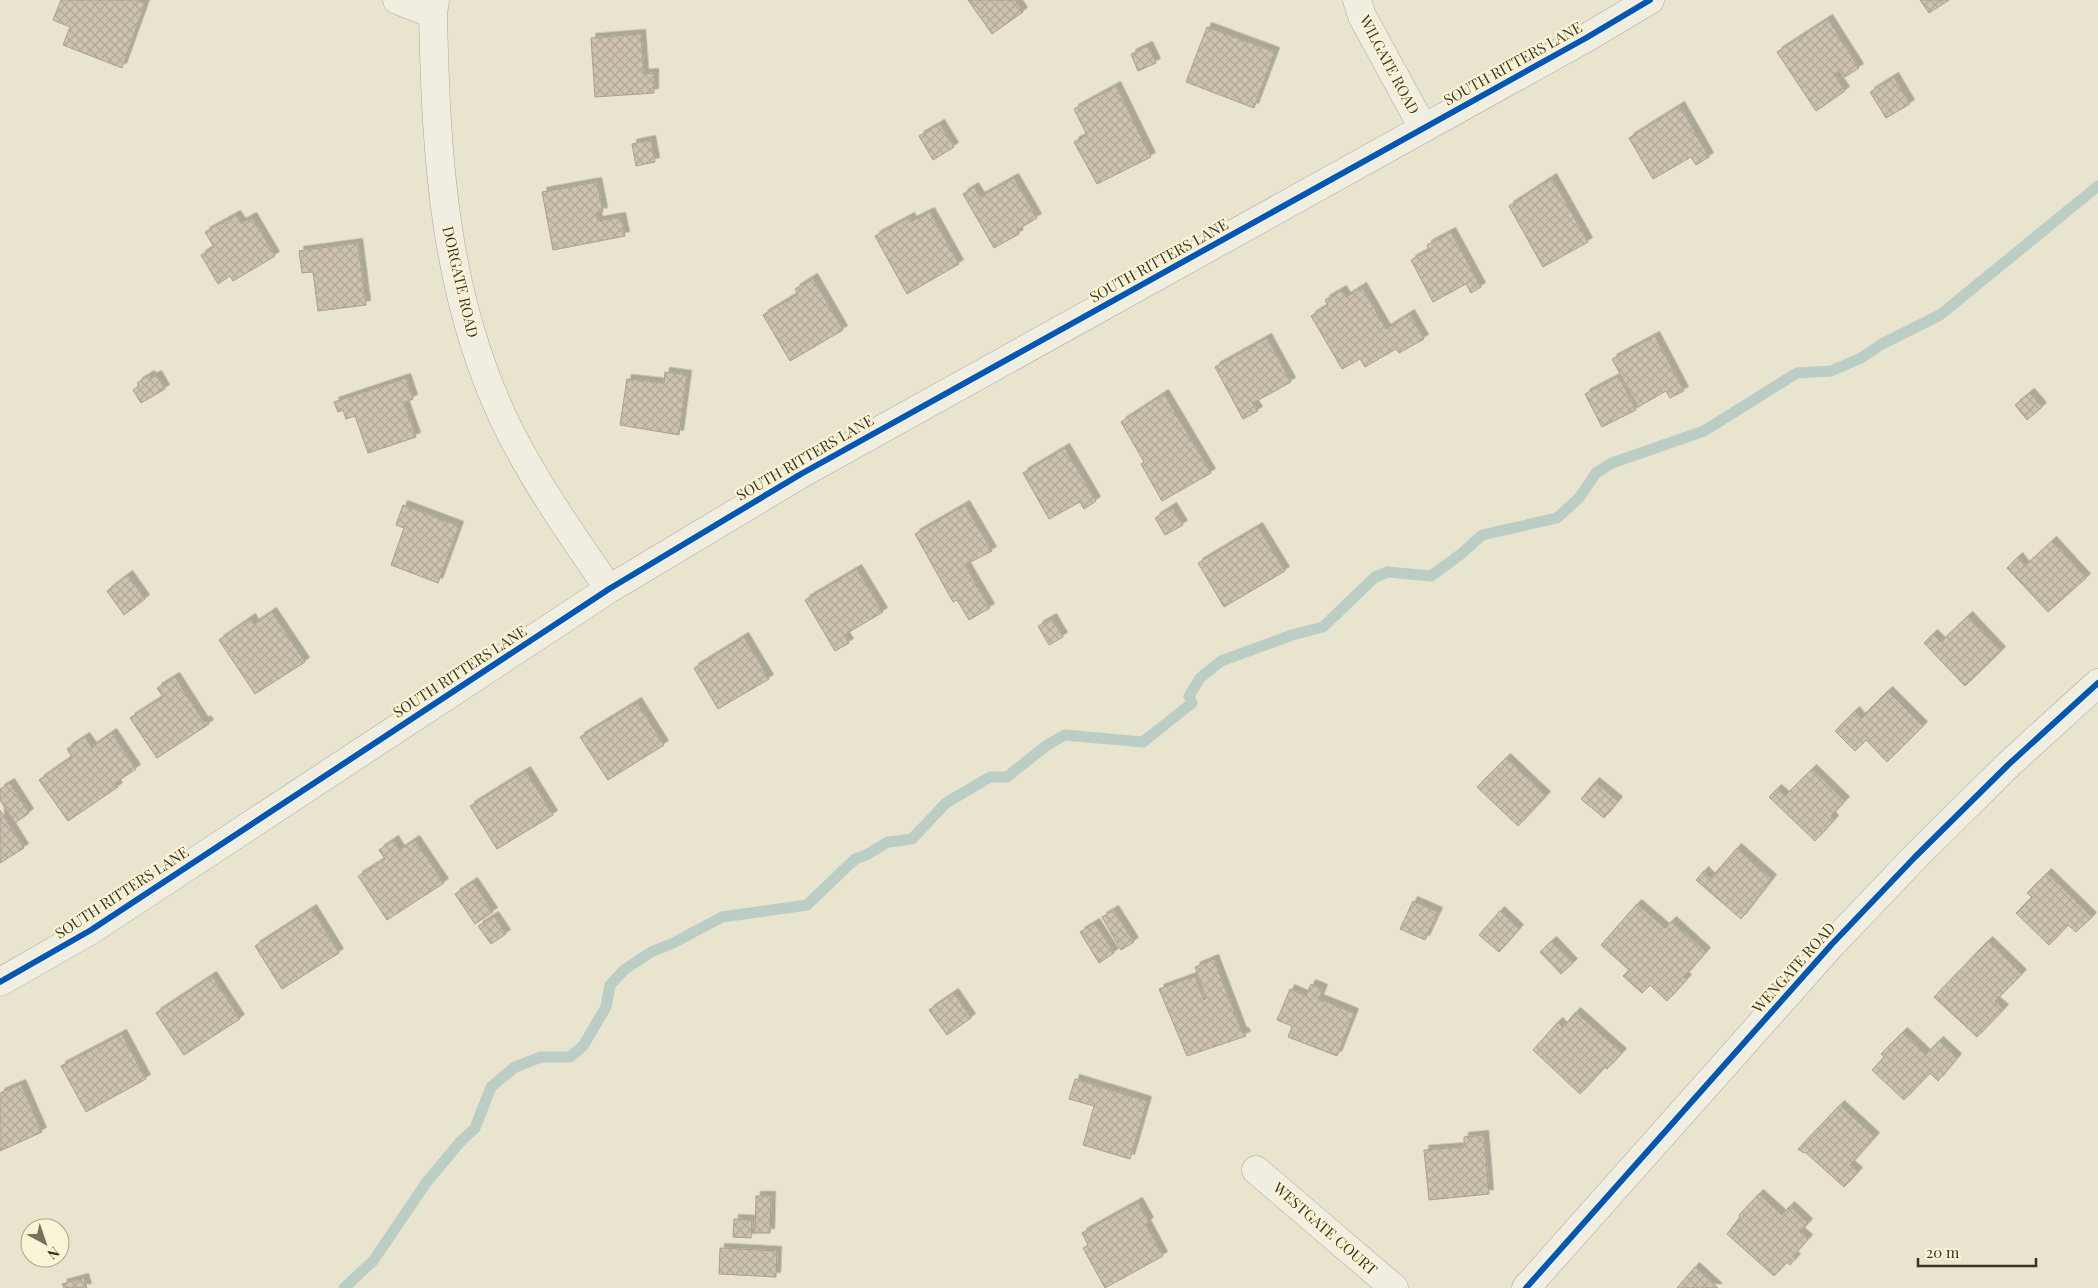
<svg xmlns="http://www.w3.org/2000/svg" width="2098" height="1288" viewBox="0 0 2098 1288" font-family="'Playfair Display',serif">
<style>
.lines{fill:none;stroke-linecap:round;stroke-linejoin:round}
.stream{stroke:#bacec5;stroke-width:11}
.building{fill:url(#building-cross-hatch);stroke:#a9a08d;filter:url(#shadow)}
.street-casing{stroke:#aea997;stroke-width:29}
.street{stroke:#f0ede1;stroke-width:28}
.cycleway-casing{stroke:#f9f4d5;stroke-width:9}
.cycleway{stroke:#0057b8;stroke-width:6}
.labels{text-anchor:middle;stroke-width:4.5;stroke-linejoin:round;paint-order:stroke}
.street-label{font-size:15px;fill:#3e331e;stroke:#f9f4d5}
</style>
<defs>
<pattern id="building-cross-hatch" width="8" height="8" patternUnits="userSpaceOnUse" patternTransform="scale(1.25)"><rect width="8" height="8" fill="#ccc2af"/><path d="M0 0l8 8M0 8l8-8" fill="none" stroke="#b0a796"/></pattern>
<filter id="shadow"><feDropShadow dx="4.5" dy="-4.5" stdDeviation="0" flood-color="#0004"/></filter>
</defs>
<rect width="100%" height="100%" fill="#e8e4ce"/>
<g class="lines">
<path class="stream" d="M344,1288L373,1261L426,1183L460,1142L475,1128L491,1087L515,1067L541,1057H570L583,1046L606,1007L610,985L624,970L651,952L673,943L722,917L807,905L855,859L866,855L888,842L912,839L946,803L990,777H1007L1047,745L1065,735L1143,742L1192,703L1189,696L1200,678L1221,661L1292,635L1323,627L1375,577L1388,572L1431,576L1461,554L1482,535L1557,518L1579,498L1596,473L1612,463L1704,431L1797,373L1831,371L1861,358L1882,344L1940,315L2098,186"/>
</g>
<path class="building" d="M61,0H137L145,4L122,68L63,45L70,27L53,20Z
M968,0H1015L1023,12L992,34Z
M1920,0H1949L1929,13Z
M1828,19L1859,68L1845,77L1840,70L1834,74L1845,91L1816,111L1777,52Z
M1207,27L1275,52L1254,108L1186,82Z
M641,34L644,74L654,73V93L595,97L591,38Z
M1148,46L1156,63L1138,71L1131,54Z
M1894,77L1910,104L1886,118L1870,92Z
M1116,86L1151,157L1097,184L1074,142L1087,135L1074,109Z
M1680,106L1709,157L1696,165L1691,157L1653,179L1629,138Z
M940,124L954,147L933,160L919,136Z
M651,140L655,162L636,166L632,144Z
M1014,178L1037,218L1017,230L1019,234L994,248L963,194L974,187L980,197Z
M1552,178L1588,242L1543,267L1509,206Z
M597,182L603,212L596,213L598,221L621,217L625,236L553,250L542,192Z
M930,212L959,264L907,294L875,236L910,217L912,221Z
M236,215L241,223L252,217L275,256L233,281L230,276L218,284L201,255L214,247L205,232Z
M1451,232L1481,287L1471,293L1466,284L1433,302L1411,260L1429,250L1427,245Z
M358,243L366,305L318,311L313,272L302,273L299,251Z
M813,278L843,330L790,361L763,315L798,294L795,289Z
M1362,287L1386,329L1410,314L1424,339L1399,353L1396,349L1365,367L1360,359L1342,369L1311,316L1328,305L1325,300L1342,290L1346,297Z
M1655,336L1684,391L1670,398L1666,391L1638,407L1612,359Z
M1267,338L1291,382L1253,403L1258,411L1243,419L1215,367Z
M665,372L687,375L679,435L620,425L627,379L664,383Z
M150,375L151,378L157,375L165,389L141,403L133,390L139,386L137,383Z
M1619,376L1636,410L1602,427L1585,394Z
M406,378L413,399L404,403L416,437L368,453L355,416L346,419L343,410L338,412L334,402Z
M2030,393L2042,407L2027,420L2015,405Z
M1164,394L1211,473L1162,501L1141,464L1144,462L1121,422Z
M1065,448L1096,501L1084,509L1080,502L1049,519L1023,473Z
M403,505L459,526L438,583L391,565L404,528L396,525Z
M965,505L992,551L965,565L990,608L969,620L957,600L953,602L915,534Z
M1172,507L1183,525L1165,535L1155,518Z
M1258,527L1285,571L1224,607L1198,563Z
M2052,541L2086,578L2048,612L2007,568L2018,557L2025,566Z
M857,569L883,612L844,635L849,643L835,651L805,600Z
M128,575L145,599L124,615L107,591Z
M272,612L305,662L255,694L219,640L251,618L254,624Z
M1968,616L2001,651L1965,686L1924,643L1933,634L1941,642Z
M1052,618L1063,637L1049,645L1038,626Z
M744,637L769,679L718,709L694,668Z
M175,677L204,722L206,720L209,724L157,758L130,718L163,697L157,688Z
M1888,691L1923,726L1887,762L1866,740L1855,751L1835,731L1855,711L1861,718Z
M637,702L664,745L608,780L580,737Z
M112,733L136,769L115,783L118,787L68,821L39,780L72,757L67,749L85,737L92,747Z
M1506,758L1546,796L1518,826L1477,787Z
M1812,769L1845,801L1831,816L1834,820L1815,841L1769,797L1777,789L1785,796Z
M526,771L553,815L497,849L470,806Z
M1595,782L1618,801L1604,818L1581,799Z
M10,783L29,813L15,823L0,800V789Z
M0,810L24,848L0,863Z
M394,840L400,850L415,840L444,883L387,920L358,876L385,859L379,850Z
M1737,848L1772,879L1741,919L1696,880L1704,871L1711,878Z
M2047,873L2092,917L2076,932L2068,925L2049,945L2016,913L2032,897L2027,893Z
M473,882L493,912L475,924L455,894Z
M1413,901L1438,912L1425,940L1400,929Z
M1637,904L1665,928L1672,921L1706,952L1684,977L1687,979L1667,1001L1650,985L1642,993L1623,976L1629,970L1601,945Z
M312,909L339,953L282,989L255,946Z
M1114,910L1134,942L1121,950L1102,917Z
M1500,911L1519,929L1499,952L1479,935Z
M494,916L506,934L491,944L478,926Z
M1095,923L1114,953L1099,963L1080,932Z
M1552,941L1573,963L1561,974L1540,952Z
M1988,941L2022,974L1995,1001L2004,1009L1977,1037L1934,997Z
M1214,959L1242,1032H1244L1246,1036L1187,1056L1159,989L1195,976L1204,1000L1206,998L1195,967Z
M212,976L240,1019L184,1055L156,1013Z
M1311,984L1323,989L1319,999L1354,1013L1337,1056L1288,1037L1292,1026L1277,1020L1290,989L1306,996Z
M954,993L971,1018L947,1035L929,1010Z
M1576,1012L1622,1053L1607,1069L1605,1067L1580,1094L1533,1050L1558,1022L1563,1027Z
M1903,1032L1926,1054L1939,1041L1957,1058L1938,1081L1930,1073L1904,1100L1872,1070L1884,1057L1881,1054Z
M122,1034L146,1079L86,1112L61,1066Z
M1075,1079L1147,1101L1130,1159L1083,1145L1094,1106L1069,1099Z
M21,1084L42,1132L0,1151V1093Z
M1840,1105L1875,1137L1850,1165L1858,1172L1844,1187L1805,1152L1804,1153L1798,1149Z
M1484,1135L1489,1194L1429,1200L1424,1150L1464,1147V1137Z
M1759,1194L1782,1215L1790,1206L1808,1223L1800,1232L1808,1239L1793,1256L1796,1258L1790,1265L1787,1262L1774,1276L1727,1234L1740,1217L1739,1215Z
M756,1196H771L770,1233H755Z
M1138,1202L1149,1222L1146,1224L1163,1256L1105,1288L1083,1248L1088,1245L1082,1233Z
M734,1219L752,1220L751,1238L733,1237Z
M720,1248L777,1251L776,1277L719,1274Z
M1695,1267L1718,1288H1677Z
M84,1278L87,1288H64L62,1284Z"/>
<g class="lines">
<g class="street-casing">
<path id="street" d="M397,0L433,14
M435,0L433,14C436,158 444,300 510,432C538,487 574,538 609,589
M1357,0L1362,16L1423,128
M0,982L91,930L609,589L801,474L1586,38L1650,0
M1256,1170L1394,1288
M1526,1288L1832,944L1915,857L2008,765L2098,683"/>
</g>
<use href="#street" class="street"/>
<g class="cycleway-casing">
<path id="cycleway" d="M0,982L91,930L609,589L801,474L1586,38L1650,0
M1526,1288L1832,944L1915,857L2008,765L2098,683"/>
</g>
<use href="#cycleway" class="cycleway"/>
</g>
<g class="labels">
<g class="street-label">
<text transform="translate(1513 64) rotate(-29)" y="5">SOUTH RITTERS LANE</text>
<text transform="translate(1389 65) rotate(62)" y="5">WILGATE ROAD</text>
<text transform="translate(1159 261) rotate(-29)" y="5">SOUTH RITTERS LANE</text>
<text transform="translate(460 282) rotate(77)" y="5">DORGATE ROAD</text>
<text transform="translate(805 458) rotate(-30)" y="5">SOUTH RITTERS LANE</text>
<text transform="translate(460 672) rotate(-33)" y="5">SOUTH RITTERS LANE</text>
<text transform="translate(122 893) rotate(-33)" y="5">SOUTH RITTERS LANE</text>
<text transform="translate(1794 968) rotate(-48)" y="5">WENGATE ROAD</text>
<text transform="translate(1325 1229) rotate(41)" y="5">WESTGATE COURT</text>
</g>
</g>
<g transform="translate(45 1243) rotate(140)"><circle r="24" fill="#f9f4d5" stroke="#aea78c"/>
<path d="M0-4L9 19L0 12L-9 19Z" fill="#7a715c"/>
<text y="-8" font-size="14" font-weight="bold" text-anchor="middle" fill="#3e331e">N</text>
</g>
<path d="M1918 1258v8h118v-8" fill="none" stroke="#3e331e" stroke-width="2.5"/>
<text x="1926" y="1258" font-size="15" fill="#3e331e" stroke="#f9f4d5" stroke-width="4" paint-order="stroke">20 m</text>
</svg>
